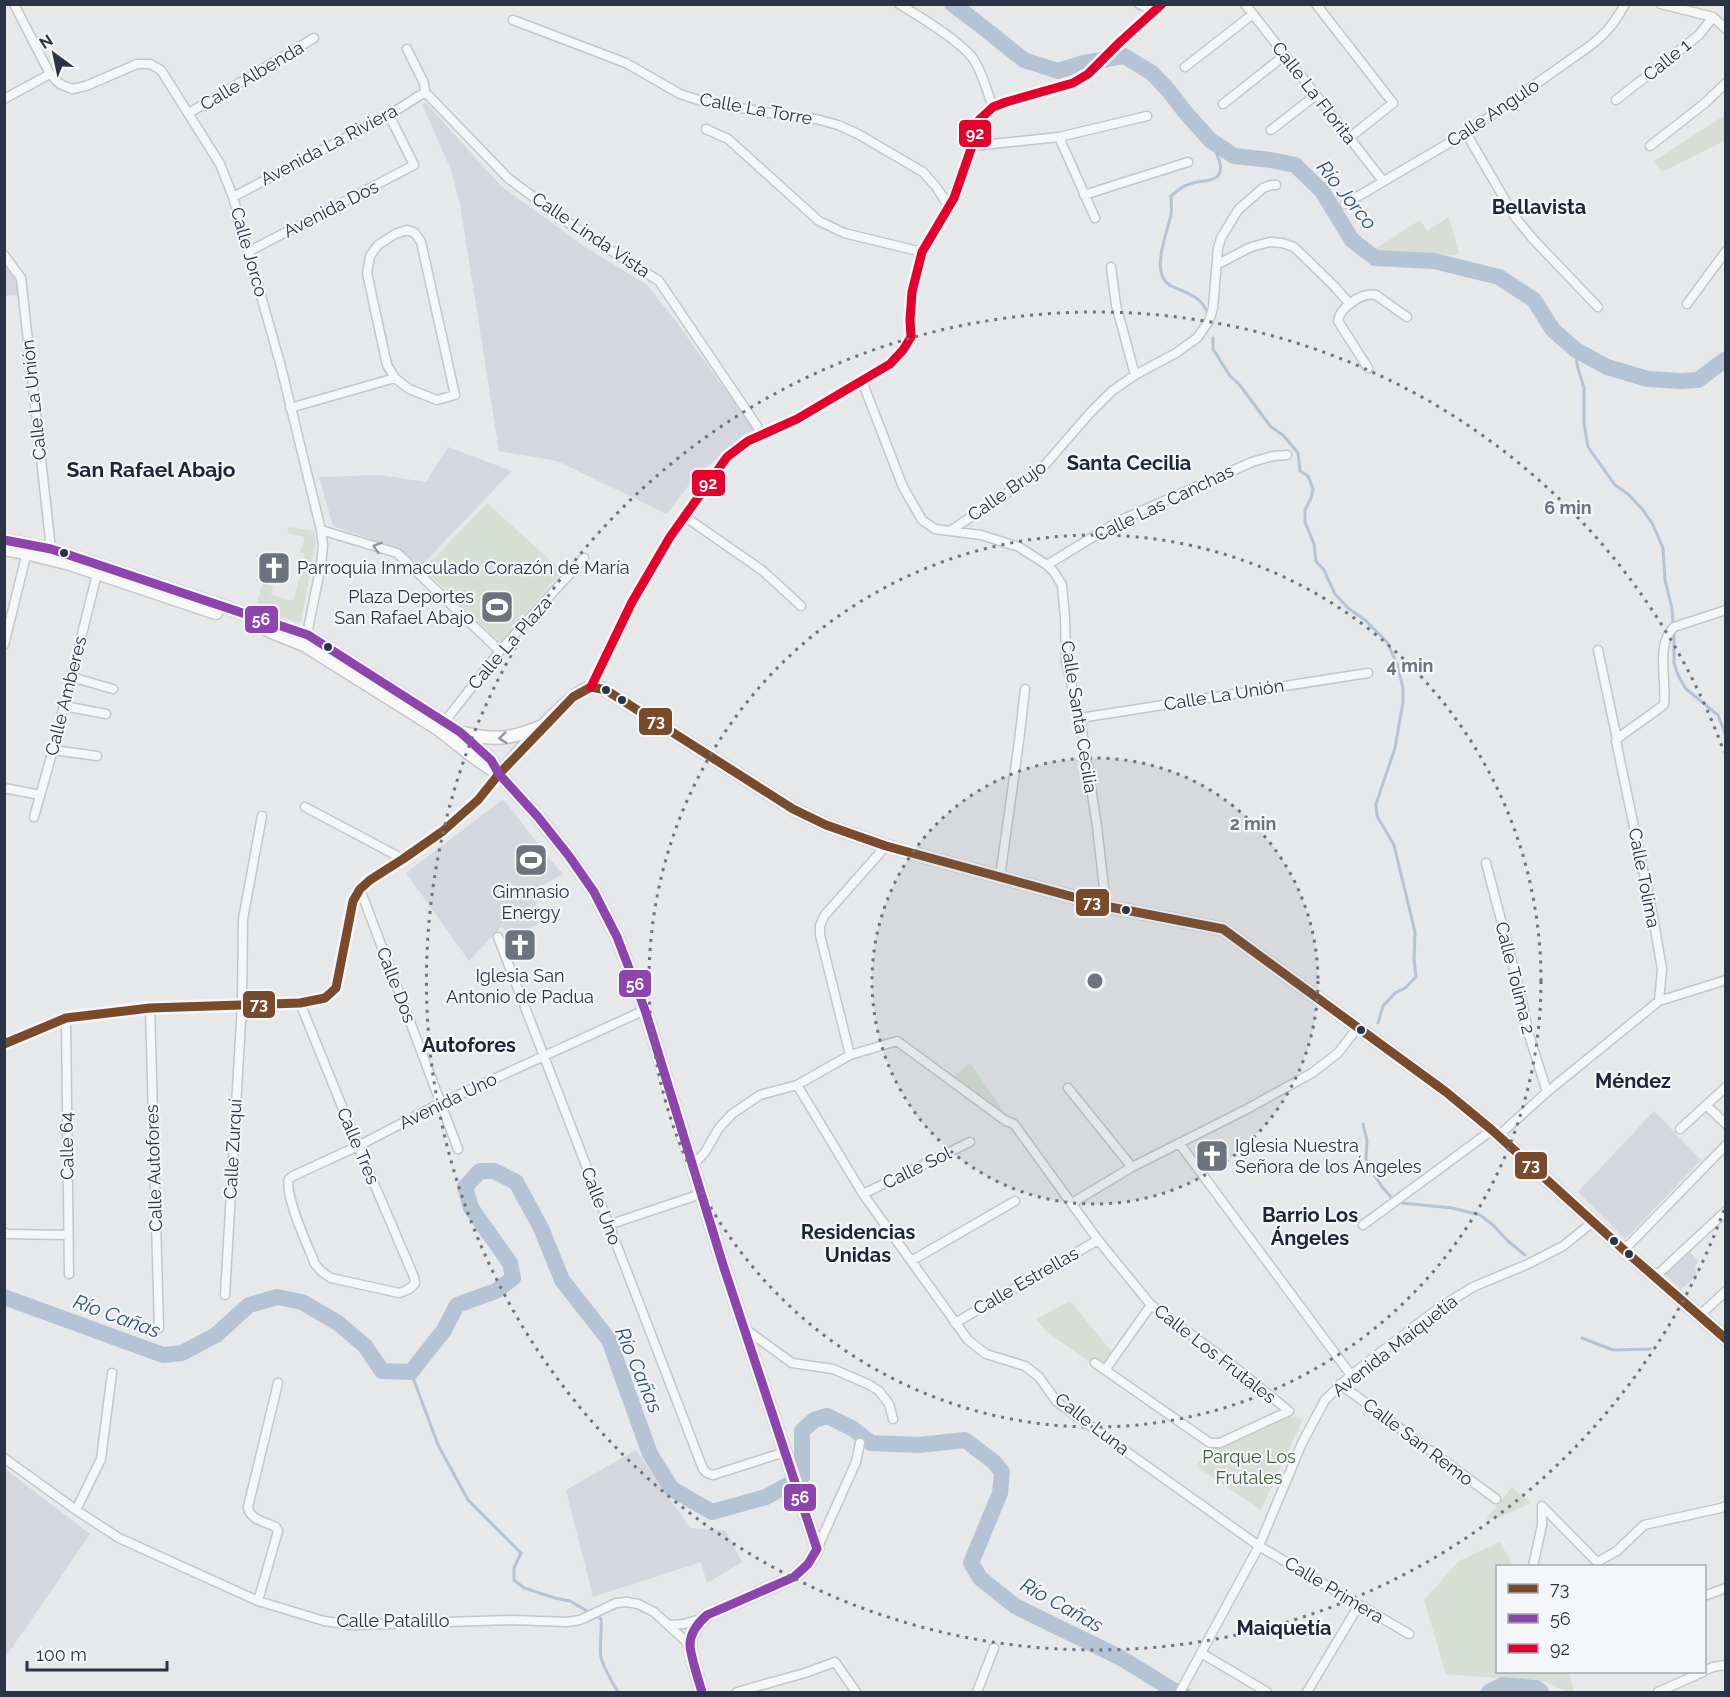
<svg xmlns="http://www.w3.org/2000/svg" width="1730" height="1697" viewBox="0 0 1730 1697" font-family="Raleway,sans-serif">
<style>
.built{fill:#d4d7dd}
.green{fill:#d6ded6}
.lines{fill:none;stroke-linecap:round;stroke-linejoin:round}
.stream{stroke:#b4c4d5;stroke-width:3}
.river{stroke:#b4c4d5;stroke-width:16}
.street-casing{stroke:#c4c6c8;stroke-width:11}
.secondary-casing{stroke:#c4c6c8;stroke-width:15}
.street{stroke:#f5f6f7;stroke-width:8}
.secondary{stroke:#f8f8f8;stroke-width:12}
.bus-1-casing{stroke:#f4f6f9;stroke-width:14}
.bus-2-casing{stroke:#f4f6f9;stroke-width:14}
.bus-3-casing{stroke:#f4f6f9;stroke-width:14}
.bus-1{stroke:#7a4b2a;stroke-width:9}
.bus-2{stroke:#8e44ad;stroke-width:9}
.bus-3{stroke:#e4002b;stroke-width:9}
.oneway{stroke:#90959e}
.oneway2{stroke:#92969e}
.ring{fill:none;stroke:#6c737f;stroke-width:3;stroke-dasharray:3 6}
.bus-dot{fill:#2b3445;stroke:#f4f6f9;stroke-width:2}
.labels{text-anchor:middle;stroke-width:4.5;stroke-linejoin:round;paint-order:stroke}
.street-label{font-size:18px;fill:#2b3445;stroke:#f4f6f9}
.poi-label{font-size:18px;fill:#2b3445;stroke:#f4f6f9;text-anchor:start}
.park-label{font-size:18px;fill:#3f6138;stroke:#f4f6f9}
.water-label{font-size:20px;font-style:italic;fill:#34527a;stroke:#f4f6f9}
.neighbourhood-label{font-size:20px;font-weight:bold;fill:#1d2536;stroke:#f4f6f9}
.quarter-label{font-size:21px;font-weight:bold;fill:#1d2536;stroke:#f4f6f9}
.centre{fill:#6c737f;stroke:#f4f6f9;stroke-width:3}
.ring-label{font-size:18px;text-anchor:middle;font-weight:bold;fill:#6c737f;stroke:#f4f6f9;stroke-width:4.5;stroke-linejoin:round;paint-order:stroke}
.line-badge{stroke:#f4f6f9;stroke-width:2}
.badge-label{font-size:16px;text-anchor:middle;font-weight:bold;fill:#fff}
</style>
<rect width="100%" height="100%" fill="#e6e8ea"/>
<path class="built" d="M426,103L501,186L585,247L647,285L675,320L755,431L697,474L667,514L557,461L499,451L460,204L451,170L422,104Z
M4,260L16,276L19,295L5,296Z
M448,447L512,471L421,566L396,548L333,526L319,477L379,475L426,482Z
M502,800L505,801L549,858L563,874L531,892L543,920L511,941L502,926L469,961L406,873Z
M1654,1111L1701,1160L1625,1239L1578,1192Z
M1689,1251L1698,1260L1695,1268L1697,1276L1681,1289L1664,1273L1674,1261Z
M636,1450L690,1528L726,1531L742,1562L707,1583L701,1562L593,1597L566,1490Z
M5,1469L90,1534L5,1658Z"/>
<path class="green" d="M1725,115V141L1662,172L1654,161Z
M1449,217L1459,254L1426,257L1380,255L1375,249L1420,220L1427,231Z
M487,503L562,571L500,643L424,569Z
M289,527L313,531L316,540L301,623L255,609L263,582L273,586L271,595L293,601L304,560V553H300L305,537L287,533Z
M970,1063L1008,1118L954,1077Z
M1070,1301L1112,1352L1104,1365L1092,1364L1046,1331L1036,1319Z
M1288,1416L1303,1419L1261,1510L1196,1466L1211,1449L1236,1441Z
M1512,1487L1531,1503C1517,1508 1502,1520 1486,1519Z
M1500,1542L1513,1566H1498V1672H1569L1574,1692H1567L1547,1682L1446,1674L1424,1600L1459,1561Z"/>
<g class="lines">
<path class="stream" d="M1206,310C1200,296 1184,292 1171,286C1149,274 1167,234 1171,215C1172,209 1171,202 1171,196C1176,192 1181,187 1187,185C1195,181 1202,182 1210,180C1231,175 1215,151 1210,140
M1213,338V349L1230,376L1239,384L1271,427L1283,435L1298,453L1300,471L1308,476L1313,489L1311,498L1305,510V522L1314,544L1316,561L1324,570L1335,594L1348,608L1365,620L1387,642L1397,664L1403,688V702L1395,748L1376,804L1377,816L1394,845L1415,932L1414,959L1416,977L1405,988L1395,993L1383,1006L1378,1023
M1576,350L1577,365L1584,388V424L1588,447L1615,485L1628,494L1643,510L1653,525L1663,548L1665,580L1672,608L1673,624
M1674,631V663L1678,675L1686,689L1718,715L1726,736
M1363,1124L1367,1140L1366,1159L1372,1172L1383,1188L1393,1199
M1402,1203L1452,1208L1480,1215L1493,1225L1508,1241L1525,1255
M1582,1338L1613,1350L1650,1349
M411,1372L438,1445L468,1500L521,1553L514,1568V1580L524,1588L555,1598L570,1601L601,1619C602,1630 599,1649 601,1657C604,1670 612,1681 618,1692"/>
<path class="river" d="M952,4L975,21L1024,60L1058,71L1084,63L1124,56L1152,73L1169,91L1185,112L1210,140L1234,156L1271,160L1295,165L1322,191L1352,240L1375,258L1434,261L1499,277L1534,300L1553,330L1576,350L1607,367L1648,379L1681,381L1698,380L1726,359
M4,1297L163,1355L182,1353L216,1335L249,1305L277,1297L302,1302L338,1323L365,1346L382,1371L411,1372L444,1330L457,1305L496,1291L513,1278L510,1263L471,1208L465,1187L480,1171H494L516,1182L541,1228L562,1280L609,1340L650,1454L672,1489L712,1512L766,1497L802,1477V1431L814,1420L827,1416L852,1428L871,1443L919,1445L965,1440L994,1462L1002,1472L1000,1493L971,1563L980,1578L1015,1606L1121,1658L1173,1690L1182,1692
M1489,1692L1503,1685L1536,1688L1541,1692"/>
<g class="street-casing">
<path id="street" d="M14,4L50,74L60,84L72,89L86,86L137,64H150L161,70L220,164L233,197L280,363L321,530L323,545L321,565L306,639
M899,4C918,15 963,43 974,60C983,74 987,92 993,107
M1139,4L1154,11
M1245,4L1383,181
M1316,4L1393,103L1349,138
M1661,4L1713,17L1726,29
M513,20L626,63L680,94L705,102L788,116L816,119L838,125L858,134L923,172L937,188L949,207
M407,49L424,83L425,92L509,179L577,229L659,281L763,435
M1185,67L1253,14
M4,99L50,74
M1616,100L1699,35L1713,17
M1223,104L1285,55
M189,113L314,38
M706,129L728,139L819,221L844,233L922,252
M1271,130L1316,95
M1466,133L1515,217L1533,239L1598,307
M1059,137L1095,218
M972,146L1059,137L1147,116
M1650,146L1705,103L1726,83
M1084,195L1188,162
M233,197L389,115L425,92
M1345,204L1466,133L1587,48C1605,35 1614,24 1625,4
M407,230L415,233L421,242L455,395L437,400L409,389L395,378L387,365L367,273L370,256L378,245L395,234Z
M248,252L414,165L389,115
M4,255L21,278L51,549
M1218,264L1251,247L1270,242L1282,243L1294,247L1333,285L1350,304
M1111,267L1116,305L1135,375
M1687,304L1726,251
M1368,368L1338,321C1340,307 1362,292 1376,295L1407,317
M862,381L903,487L922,520L935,529L950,531L1031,477L1044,466L1090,413L1112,391L1135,375L1176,353L1197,338L1209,321L1213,308L1218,248L1221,238L1238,210L1263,188L1271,185H1276
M290,408L395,378
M684,516L763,571L801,606
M321,530L397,553L500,651
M950,531L981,535L1019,547L1047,565L1054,572L1062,585L1065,618L1066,662L1080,718L1097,826L1106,906
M1047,565L1119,521L1252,462L1273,456L1287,455
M4,645L28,548
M1598,650L1617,739
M71,677L113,689
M591,687L632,602L670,537L727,457L748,441L797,419L890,364L903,350L911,337L910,320L912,292L922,252L954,198L972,146L978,121L993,107L1006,102L1073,83L1088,74L1120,42L1162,4
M64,706L106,714
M1080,718L1368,673
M442,725L500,651L584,558
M53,750L97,756
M4,788L40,795
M305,807L403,859
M34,817L53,750L97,574
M1486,863L1520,992L1529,1035L1547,1092
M1000,877L1019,741L1025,689
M360,889L458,1149
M498,937L703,1469L707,1473L713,1475L785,1452
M1659,1001L1726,980
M300,1003L358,1146L414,1277L415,1283C411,1289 406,1291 399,1293L331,1278L321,1271L315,1264C308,1246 284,1195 289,1179L293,1176L358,1146L441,1103L645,1010
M150,1008L159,1328
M66,1018L69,1274
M4,1044L66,1018L150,1008L300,1003L325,998L336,988L353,901C366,877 382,874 402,860C410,855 417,848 425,843C453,823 479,802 499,774
M850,1055L820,935V926L824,916L886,846
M797,1085L863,1194L968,1340L986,1354L1025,1366L1039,1377L1057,1402L1259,1546L1409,1634
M1068,1088L1132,1167
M1706,1105L1726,1124
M1680,1129L1726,1087
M1498,1136L1547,1092L1659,1001L1662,969L1653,917L1616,741L1618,738L1661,707L1664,704C1667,680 1655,645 1674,627L1726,610
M1179,1143L1351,1375
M692,1163L699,1159L705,1152L719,1128L732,1114L760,1095L797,1085L850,1055L897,1041L1006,1121L1014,1124L1098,1240L1151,1305L1231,1364L1289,1411L1220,1443H1210L1095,1363
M863,1194L970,1142
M1072,1203L1132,1167L1247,1109L1312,1073L1338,1053L1358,1027
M608,1225L701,1194
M1363,1225L1492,1130
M4,1232L7,1234L68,1235
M1624,1250L1726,1145
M911,1261L1015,1201
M1655,1277L1726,1211
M225,1295L242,1004L243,919L262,816
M1699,1316L1726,1291
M955,1323L1098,1240
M744,1328L792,1363L833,1369L870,1385L879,1391L889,1404L893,1419
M1105,1370L1151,1305
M1340,1384L1496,1499
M4,1458L76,1510L119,1538L258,1601L324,1621L351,1625L513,1620L567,1622L580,1620L616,1603L627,1602L638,1604L654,1612L690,1645
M76,1510L101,1459L112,1373
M817,1549L856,1462L860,1443
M1533,1566L1542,1525V1506L1597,1562L1617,1551L1644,1525L1721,1508L1726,1506
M1704,1596L1726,1588
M258,1601L278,1531L276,1527C265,1522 249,1519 248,1507L278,1383
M669,1625L684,1624L700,1619
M1201,1653L1267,1692
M1704,1671L1713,1667L1726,1665
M737,1692L805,1673L835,1662L856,1692
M977,1692L994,1648
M1180,1692L1259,1546L1302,1443L1325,1400L1351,1375L1436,1310L1473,1287L1528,1264L1563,1246L1593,1222
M1307,1692L1359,1605
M1658,1692L1703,1672"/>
</g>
<g class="secondary-casing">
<path id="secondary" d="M4,540L51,549L308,635L460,732L491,760L499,774L538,817L569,856L594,892L617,937L645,1010L724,1268L817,1549L808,1564L794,1577L707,1615C699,1622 690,1633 690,1645C690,1654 699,1682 702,1692
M4,549L26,553L70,564L216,613
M269,631L304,645L438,729C458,744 476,761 498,773
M464,733C494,741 511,739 540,727
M499,774C517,755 567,695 588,688C594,686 600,688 606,690L793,809L826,825L886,846L1110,907L1223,929L1446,1092L1492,1130L1624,1250L1726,1339"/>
</g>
<use href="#street" class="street"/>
<use href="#secondary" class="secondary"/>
<g class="bus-1-casing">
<path id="bus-1" d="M4,1044L66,1018L150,1008L300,1003L325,998L336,988L353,901L360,889L370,880L403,859L443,831L478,800L499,774L573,697L591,687L606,690L793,809L826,825L886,846L1110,907L1223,929L1446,1092L1492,1130L1624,1250L1726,1339"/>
</g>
<g class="bus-2-casing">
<path id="bus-2" d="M4,540L51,549L308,635L460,732L491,760L499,774L538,817L569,856L594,892L617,937L645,1010L724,1268L817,1549L808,1564L794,1577L707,1615C699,1622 690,1633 690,1645C690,1654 699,1682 702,1692"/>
</g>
<g class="bus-3-casing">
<path id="bus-3" d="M591,687L632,602L670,537L727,457L748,441L797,419L890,364L903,350L911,337L910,320L912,292L922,252L954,198L972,146L978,121L993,107L1006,102L1073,83L1088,74L1120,42L1162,4"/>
</g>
<use href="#bus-1" class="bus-1"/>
<use href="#bus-2" class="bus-2"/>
<use href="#bus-3" class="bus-3"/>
</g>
<defs><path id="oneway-chevron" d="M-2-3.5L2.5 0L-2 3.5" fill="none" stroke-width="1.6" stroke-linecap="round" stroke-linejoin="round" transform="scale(1.5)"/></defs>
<use class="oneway" href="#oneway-chevron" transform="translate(377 547) rotate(-163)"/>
<use class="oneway2" href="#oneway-chevron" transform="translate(503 738) rotate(174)"/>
<circle cx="1095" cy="981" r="223" fill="#6c737f" fill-opacity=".12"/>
<g class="ring">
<circle cx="1095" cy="981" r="223"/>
<circle cx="1095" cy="981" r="446"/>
<path d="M1724 1210A669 669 0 1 1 1724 752"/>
</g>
<defs>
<g id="church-square" transform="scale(1.725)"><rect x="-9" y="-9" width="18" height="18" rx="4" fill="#6c737f" stroke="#f4f6f9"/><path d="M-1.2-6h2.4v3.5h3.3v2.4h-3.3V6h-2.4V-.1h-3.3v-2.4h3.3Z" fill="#fff"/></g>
<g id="stadium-square" transform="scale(1.725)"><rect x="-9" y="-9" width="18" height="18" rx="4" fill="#6c737f" stroke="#f4f6f9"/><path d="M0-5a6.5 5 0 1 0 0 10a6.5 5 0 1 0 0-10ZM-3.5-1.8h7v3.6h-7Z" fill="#fff"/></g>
</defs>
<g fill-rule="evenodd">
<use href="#church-square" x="274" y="568"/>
<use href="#stadium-square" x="497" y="607"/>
<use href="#stadium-square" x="531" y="860"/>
<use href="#church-square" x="520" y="945"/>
<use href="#church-square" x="1212" y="1156"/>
</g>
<g class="bus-dot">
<circle cx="64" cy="553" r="5"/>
<circle cx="328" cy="647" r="5"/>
<circle cx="606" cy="690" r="5"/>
<circle cx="622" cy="700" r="5"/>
<circle cx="1126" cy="910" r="5"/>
<circle cx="1361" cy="1030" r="5"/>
<circle cx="1614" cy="1241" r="5"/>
<circle cx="1629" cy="1254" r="5"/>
</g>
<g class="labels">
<g class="street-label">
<text transform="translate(1667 60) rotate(-39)" y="6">Calle 1</text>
<text transform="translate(252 76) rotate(-31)" y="6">Calle Albenda</text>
<text transform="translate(1314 93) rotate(52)" y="6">Calle La Florita</text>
<text transform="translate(756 109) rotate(10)" y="6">Calle La Torre</text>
<text transform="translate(1493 113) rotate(-34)" y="6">Calle Angulo</text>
<text transform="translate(329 145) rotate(-28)" y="6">Avenida La Riviera</text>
<text transform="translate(331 209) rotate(-27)" y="6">Avenida Dos</text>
<text transform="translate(591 235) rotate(34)" y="6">Calle Linda Vista</text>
<text transform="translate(249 252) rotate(74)" y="6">Calle Jorco</text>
<text transform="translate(34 400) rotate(-96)" y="6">Calle La Unión</text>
<text transform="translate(1007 491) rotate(-35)" y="6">Calle Brujo</text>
<text transform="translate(1164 503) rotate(-26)" y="6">Calle Las Canchas</text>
<text transform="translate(510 643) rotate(-49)" y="6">Calle La Plaza</text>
<text transform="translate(1224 695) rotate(-9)" y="6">Calle La Unión</text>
<text transform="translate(66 696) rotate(-76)" y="6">Calle Amberes</text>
<text transform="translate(1079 717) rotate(81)" y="6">Calle Santa Cecilia</text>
<text transform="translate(1644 878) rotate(79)" y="6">Calle Tolima</text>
<text transform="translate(1515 978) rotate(76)" y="6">Calle Tolima 2</text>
<text transform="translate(396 985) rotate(69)" y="6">Calle Dos</text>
<text transform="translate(448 1101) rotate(-26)" y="6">Avenida Uno</text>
<text transform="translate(67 1146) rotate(-91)" y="6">Calle 64</text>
<text transform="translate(358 1146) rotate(67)" y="6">Calle Tres</text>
<text transform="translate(233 1149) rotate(-87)" y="6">Calle Zurquí</text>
<text transform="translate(154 1168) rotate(-92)" y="6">Calle Autofores</text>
<text transform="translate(917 1168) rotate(-26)" y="6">Calle Sol</text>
<text transform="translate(601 1206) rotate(69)" y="6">Calle Uno</text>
<text transform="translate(1026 1281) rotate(-30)" y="6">Calle Estrellas</text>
<text transform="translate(1395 1346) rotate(-38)" y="6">Avenida Maiquetía</text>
<text transform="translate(1215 1354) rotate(38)" y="6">Calle Los Frutales</text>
<text transform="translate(1092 1424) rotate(38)" y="6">Calle Luna</text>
<text transform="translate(1418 1442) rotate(37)" y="6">Calle San Remo</text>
<text transform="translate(1334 1590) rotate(31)" y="6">Calle Primera</text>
<text x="393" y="1627">Calle Patalillo</text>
</g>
<g class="poi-label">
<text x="297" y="574">Parroquia Inmaculado Corazón de María</text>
<text x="474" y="603" text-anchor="end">Plaza Deportes<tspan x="474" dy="21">San Rafael Abajo</tspan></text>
<text x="531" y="898" text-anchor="middle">Gimnasio<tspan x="531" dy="21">Energy</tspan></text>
<text x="520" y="982" text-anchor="middle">Iglesia San<tspan x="520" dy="21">Antonio de Padua</tspan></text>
<text x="1235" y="1152">Iglesia Nuestra<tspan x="1235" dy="21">Señora de los Ángeles</tspan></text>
</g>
<g class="park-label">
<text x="1249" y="1463">Parque Los<tspan x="1249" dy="21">Frutales</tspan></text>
</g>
<g class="water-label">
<text transform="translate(1347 195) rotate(51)" y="7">Río Jorco</text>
<text transform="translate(117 1316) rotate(20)" y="7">Río Cañas</text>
<text transform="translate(639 1370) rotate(67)" y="7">Río Cañas</text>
<text transform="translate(1062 1605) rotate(29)" y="7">Río Cañas</text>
</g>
<g class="neighbourhood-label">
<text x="1539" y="214">Bellavista</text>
<text x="1129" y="470">Santa Cecilia</text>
<text x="469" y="1052">Autofores</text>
<text x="1633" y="1088">Méndez</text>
<text x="1310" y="1222">Barrio Los<tspan x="1310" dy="23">Ángeles</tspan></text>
<text x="858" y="1239">Residencias<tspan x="858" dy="23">Unidas</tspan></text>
<text x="1284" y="1635">Maiquetía</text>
</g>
<g class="quarter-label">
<text x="151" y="477">San Rafael Abajo</text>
</g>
</g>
<circle cx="1095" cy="981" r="9" class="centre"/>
<g class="ring-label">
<text x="1568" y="514">6 min</text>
<text x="1410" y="672">4 min</text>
<text x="1253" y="830">2 min</text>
</g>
<g class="line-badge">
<rect x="958" y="119" width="34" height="29" rx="6" fill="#e4002b"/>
<rect x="691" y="469" width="35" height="28" rx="6" fill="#e4002b"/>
<rect x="244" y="605" width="35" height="29" rx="6" fill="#8e44ad"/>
<rect x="638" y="707" width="35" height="29" rx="6" fill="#7a4b2a"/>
<rect x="1075" y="888" width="35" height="29" rx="6" fill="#7a4b2a"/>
<rect x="618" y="969" width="34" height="29" rx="6" fill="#8e44ad"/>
<rect x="242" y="990" width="34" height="29" rx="6" fill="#7a4b2a"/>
<rect x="1514" y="1151" width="34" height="29" rx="6" fill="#7a4b2a"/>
<rect x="783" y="1483" width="34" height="29" rx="6" fill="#8e44ad"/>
</g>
<g class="badge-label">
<text x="975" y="139">92</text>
<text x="708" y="489">92</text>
<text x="261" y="625">56</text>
<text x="656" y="727">73</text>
<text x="1092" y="908">73</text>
<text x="635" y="990">56</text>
<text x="259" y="1010">73</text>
<text x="1531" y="1171">73</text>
<text x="800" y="1503">56</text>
</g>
<rect width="1730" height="1697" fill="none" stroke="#2b3445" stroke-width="12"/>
<rect x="1496" y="1565" width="210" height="108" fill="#f4f6f9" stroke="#a4a8b1" stroke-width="1.5"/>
<rect x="1508" y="1584" width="30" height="9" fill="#7a4b2a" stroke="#a4a8b1" stroke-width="1.5"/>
<text x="1550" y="1595" font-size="18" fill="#2b3445">73</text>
<rect x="1508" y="1614" width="30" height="9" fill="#8e44ad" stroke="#a4a8b1" stroke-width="1.5"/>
<text x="1550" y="1625" font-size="18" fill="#2b3445">56</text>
<rect x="1508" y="1644" width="30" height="9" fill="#e4002b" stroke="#a4a8b1" stroke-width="1.5"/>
<text x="1550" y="1655" font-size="18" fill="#2b3445">92</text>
<g transform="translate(54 54) rotate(327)" stroke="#f4f6f9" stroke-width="4.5" paint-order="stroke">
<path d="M0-4.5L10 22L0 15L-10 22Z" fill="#2b3445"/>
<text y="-9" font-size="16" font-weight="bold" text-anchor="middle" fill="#2b3445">N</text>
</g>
<path d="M27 1661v9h140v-9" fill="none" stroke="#2b3445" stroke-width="3"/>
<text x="36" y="1661" font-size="18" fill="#2b3445" stroke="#f4f6f9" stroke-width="4.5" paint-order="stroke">100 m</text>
</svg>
